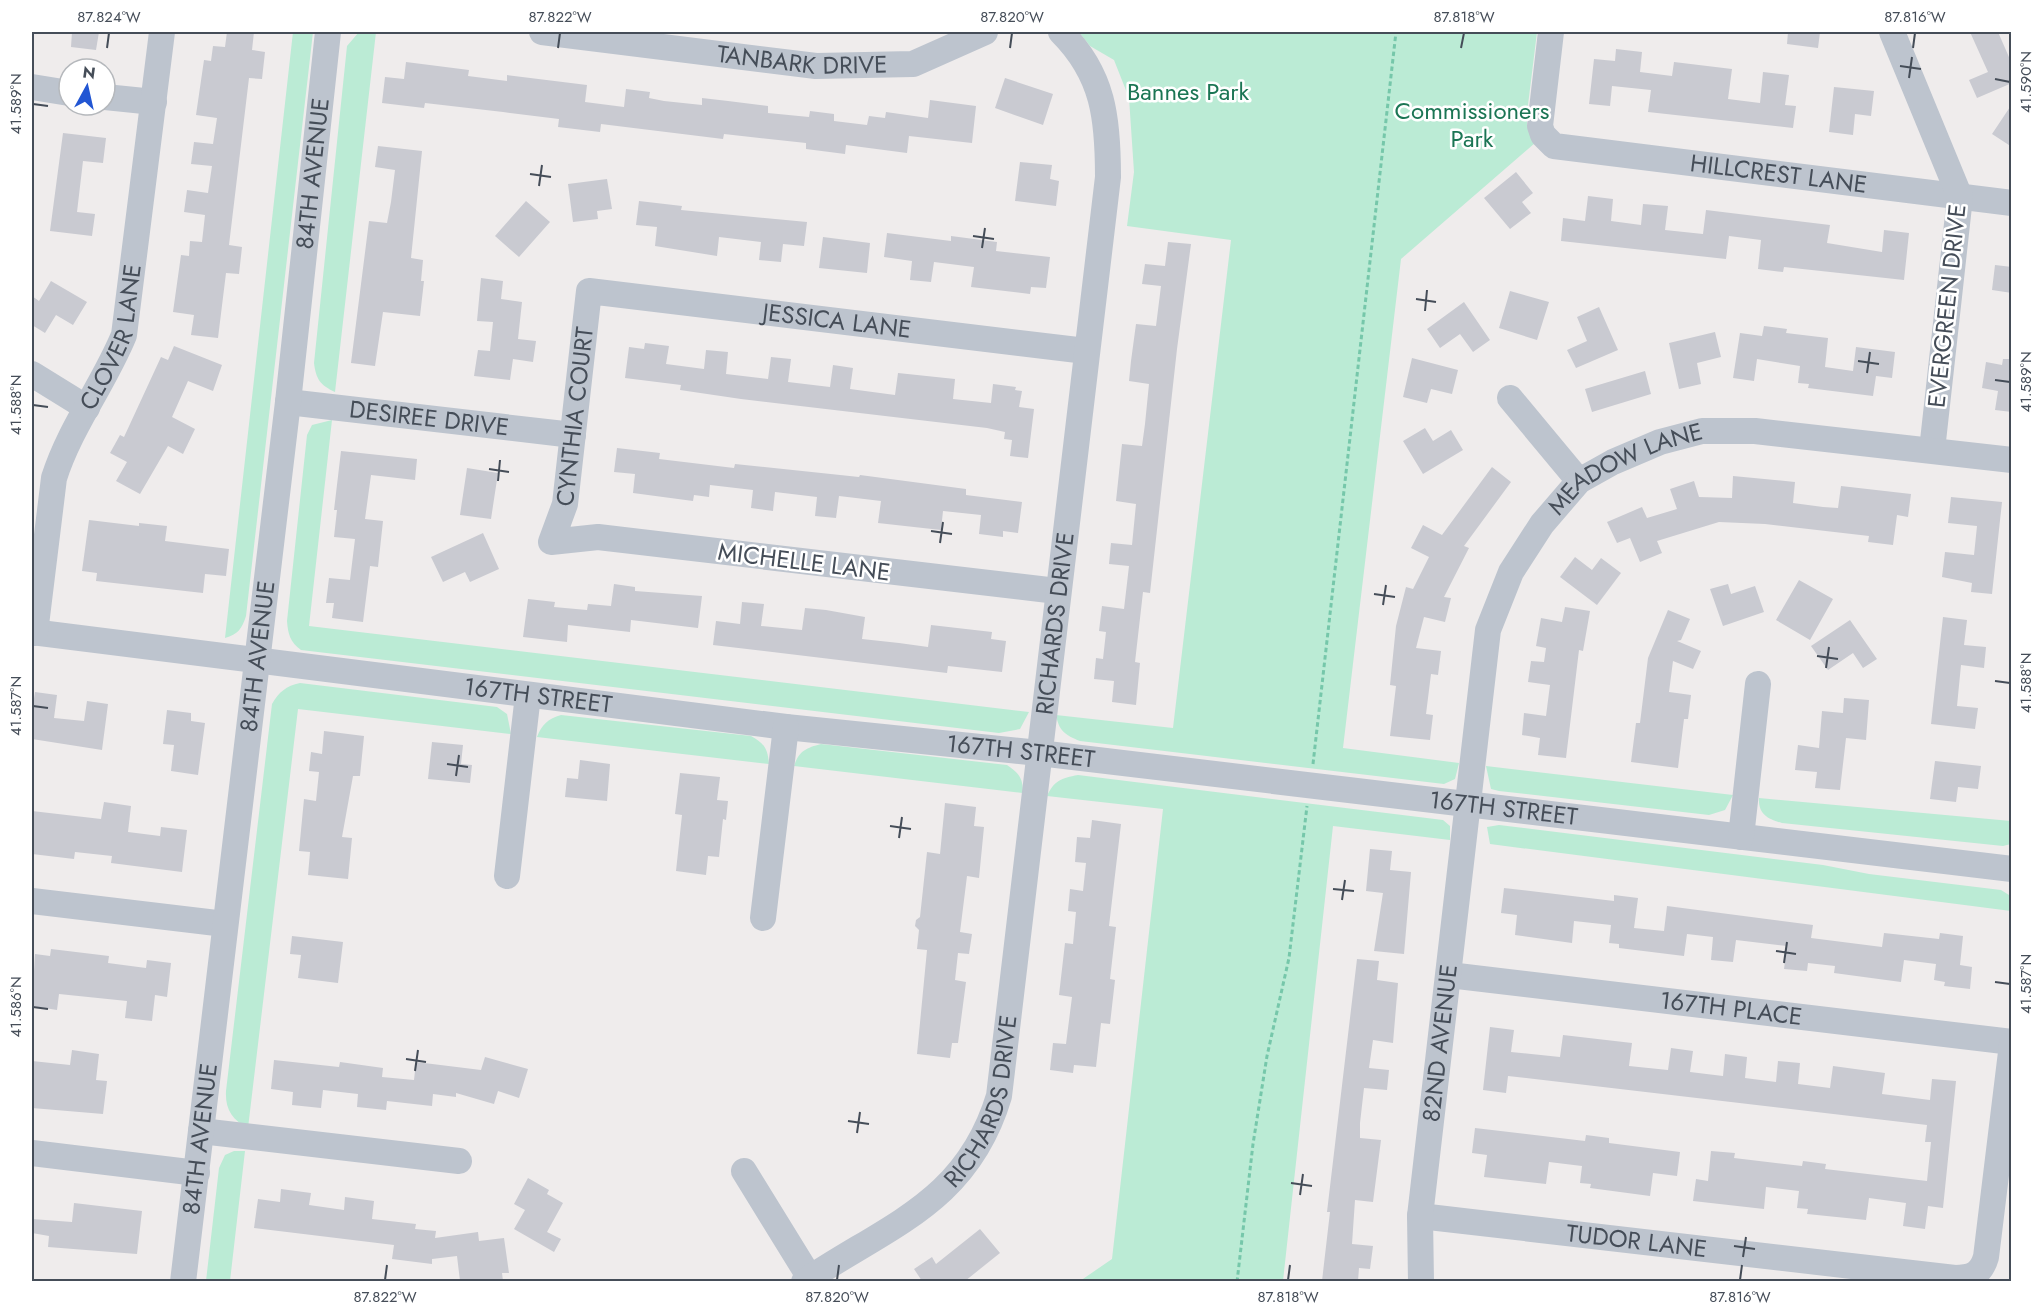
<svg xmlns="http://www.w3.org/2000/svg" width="2043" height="1313" viewBox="0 0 2043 1313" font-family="Jost,sans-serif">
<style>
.green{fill:#bbebd5}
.building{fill:#c9cad1}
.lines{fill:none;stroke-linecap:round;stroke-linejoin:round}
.path{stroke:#76c7aa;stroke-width:3;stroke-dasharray:4.5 3;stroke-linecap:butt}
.minor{stroke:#bdc4ce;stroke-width:26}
.ticks{fill:none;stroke:#454d58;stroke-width:2}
.labels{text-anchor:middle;stroke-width:5;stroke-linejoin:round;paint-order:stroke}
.street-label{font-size:24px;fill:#454d58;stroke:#fff}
.park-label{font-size:24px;fill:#1b7554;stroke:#fff}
.neatline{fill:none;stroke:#454d58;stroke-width:2}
.ticks-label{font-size:15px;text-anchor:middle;fill:#454d58}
</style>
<rect width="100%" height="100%" fill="#efecec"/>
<path class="green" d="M293,32H313L246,616C242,629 238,634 225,638Z
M359,32H376L335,392C320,385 316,379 314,363L347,46Z
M1079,32H1537L1527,113V126L1535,143L1401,259L1343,748L1459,763L1455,779L1444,784L1080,741C1065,735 1059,731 1056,715L1173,728L1231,240L1127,226L1134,172L1129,98L1114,60L1090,46Z
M332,420L309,626L1029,712L1020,729L999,733L301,650C290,642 288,634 287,621L307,435L312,425Z
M300,683L497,707L507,714L511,734L298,709L248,1128C232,1120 225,1109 226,1091L272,704C279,692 286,686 300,683Z
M561,715L751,736C764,743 768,749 769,764L537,737C542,724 548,719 561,715Z
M821,744L1007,765C1019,773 1023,778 1023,793L794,766C799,751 806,748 821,744Z
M1486,766L1733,795L1725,810L1709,815L1499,791L1491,789Z
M1078,775L1443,820L1450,826V840L1333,826L1283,1281H1080L1112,1259L1163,809L1047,796C1054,781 1061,778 1078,775Z
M1759,798L2011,821V844L2003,846L1782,823C1768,819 1758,814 1759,798Z
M1499,825L1823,865L1869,874L2001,890L2009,895L2011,911L1490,844L1487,827Z
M234,1151H245L230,1281H206L219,1168L225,1155Z"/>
<path class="building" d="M72,32H99L96,50L71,47Z
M227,32H254L252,50L265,52L262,79L249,78L229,245L242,247L239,274L226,273L218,338L191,335L194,315L173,312L181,255L189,256L190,241L202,242L205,215L184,212L187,190L208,193L212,166L191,164L194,142L213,144L217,118L196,115L204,60L211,61L213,46L225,47Z
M1788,32H1820L1818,48L1787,44Z
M1970,32H1998L2012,64V83L1977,98L1969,80L1988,72Z
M1616,49L1642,52L1640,72L1672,76L1674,62L1732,69L1728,99L1760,103L1763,72L1789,75L1785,105L1796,106L1793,128L1648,112L1651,90L1612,86L1610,106L1589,104L1594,59L1615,61Z
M406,62L469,70L468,76L507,81V75L587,85L585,102L624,107L626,89L650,92L649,98L664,101L702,105V98L728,101L768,106V113L809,117L810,111L834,114V121L867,125L869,116L885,118L886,112L928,118L930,100L976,106L972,143L909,136L907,153L846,145L845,154L806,149V143L724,134L723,139L601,124L600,132L558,127L559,119L503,112L425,103L424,108L382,103L385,77L404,79Z
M1005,78L1053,94L1043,125L995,108Z
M1834,87L1874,91L1871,116L1855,114L1853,135L1829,132Z
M2012,104V147L1992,134Z
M63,133L106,138L103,163L83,161L77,212L95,214L92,236L50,231Z
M378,146L422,151L411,258L423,260L421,281H424L420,316L383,312L375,366L351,363L369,221L387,223L391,202L395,170L375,167Z
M1020,162L1052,165L1050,179L1059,181L1056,206L1015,201Z
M1516,172L1533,193L1522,202L1531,213L1510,229L1484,198Z
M607,179L612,209L597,211L598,219L573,222L568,184Z
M1588,196L1613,199L1611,221L1641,225L1643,204L1668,206L1665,230L1703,234L1706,210L1830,225L1827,243L1882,252L1884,230L1909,233L1904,280L1784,267L1783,272L1758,269L1761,240L1729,236L1726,259L1561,241L1563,218L1585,221Z
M526,201L550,222L519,257L495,236Z
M639,201L682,206L681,210L807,222L804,246L783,244L781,262L759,260L761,242L719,237L717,256L655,246L657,227L636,225Z
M887,233L951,241V236L997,242L996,251L1050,257L1046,288L1031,287L1030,294L971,287L974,267L934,262L931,282L910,280L912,261L884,257Z
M823,237L870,243L867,273L819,268Z
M1168,242L1191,244L1177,349L1150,593L1143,592L1135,662L1140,663L1136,705L1112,702L1114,681L1094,679L1096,658L1103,659L1106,632L1099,631L1102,606L1124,609L1129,566L1109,564L1111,543L1132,545L1136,504L1116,501L1122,444L1142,446L1145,424L1149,384L1129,381L1131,361L1136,324L1156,326L1161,286L1142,284L1145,264L1165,266Z
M1995,265L2012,267V293L1992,290Z
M481,278L503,281L501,299L522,302L518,339L536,341L533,362L513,359L510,380L474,376L478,350L490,351L493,322L477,321Z
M51,281L87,302L73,325L56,315L45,333L32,325V296L39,301Z
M1510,291L1549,302L1537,340L1499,328Z
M1464,302L1490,340L1473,352L1460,334L1440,348L1427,329Z
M1599,307L1618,350L1576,368L1567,350L1587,341L1577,317Z
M1764,326L1787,329L1786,333L1828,338L1825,367L1853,371L1856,347L1895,352L1892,378L1876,376L1873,396L1808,388L1809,384L1798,383L1800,366L1757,359L1754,381L1733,378L1740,333L1762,336Z
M1715,332L1721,357L1697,363L1701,384L1679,389L1669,343Z
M645,343L669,346L666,364L704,369L706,350L728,352L726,374L768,379L771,357L791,359L788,382L830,387L833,365L853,368L850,389L895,395L898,373L955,379L953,399L991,403L993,384L1016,387L1015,390L1022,391L1019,407L1034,409L1028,458L1010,456L1012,440L1004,439L1005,432L987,428L741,399L680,390L681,385L625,378L629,347L644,349Z
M174,346L222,365L213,391L188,381L172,417L195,429L183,454L168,446L140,494L116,481L127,462L110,453L120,435L124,437L161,357L168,360Z
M1412,358L1458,370L1452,394L1431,389L1427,403L1403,397Z
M2003,359H2012V412L1995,410L1998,391L1982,388L1986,362L2002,365Z
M1645,371L1651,394L1592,412L1585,389Z
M1425,428L1433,441L1451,430L1463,450L1423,474L1403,441Z
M617,448L660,453L659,459L734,468L735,464L859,477L860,475L966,489V495L1022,502L1018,533L1003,531V537L979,534L981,515L943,511L941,530L878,523L881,501L839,496L836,518L815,516L817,497L775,492L773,511L751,508L753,490L710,485L709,497L694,495L693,501L633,493L635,474L614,472Z
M341,451L417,459L415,480L371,475L365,519L383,521L378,567L370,566L363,622L332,618L334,603H326L329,578L350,580L355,539L334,537L337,510H334Z
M1492,467L1511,482L1464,546L1469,548L1444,597L1451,598L1445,622L1424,617L1416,648L1441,651L1438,675L1431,674L1426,714L1433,715L1430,740L1390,736L1396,686L1390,685L1396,626L1406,587L1413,589L1429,557L1411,548L1423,525L1442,535Z
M467,468L498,473L491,519L460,515Z
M1733,476L1795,482L1793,503L1823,507L1838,508L1841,486L1911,494L1908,517L1897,515L1893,545L1868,542L1869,536L1765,524L1719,522L1657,541L1662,553L1640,562L1630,538L1617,543L1607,522L1642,507L1647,518L1677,509L1670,489L1694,481L1699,497L1732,498Z
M1951,497L2002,502L1992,594L1971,592L1972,583L1942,577L1945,552L1974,555L1977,526L1948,523Z
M89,520L139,526V523L167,526L165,541L229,549L226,576L205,574L203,593L96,581L97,573L82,571Z
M483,533L499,569L470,582L465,572L443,582L431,557Z
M1575,557L1592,570L1601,558L1621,573L1597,605L1560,577Z
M1799,580L1833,599L1810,640L1776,620Z
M614,584L635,587V591L702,596L698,628L631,620L630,632L568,625L567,642L523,637L528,599L555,602L554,607L587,610L588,604L611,606Z
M1728,584L1731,594L1755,586L1764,612L1723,626L1710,589Z
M742,602L764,604L761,626L802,630L805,608L826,610L865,617L862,639L899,643L928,647L931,625L992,632L991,639L1006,641L1002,672L948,666L947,673L713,645L716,621L740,624Z
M1565,607L1590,611L1583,651L1579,650L1566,758L1538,755L1540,738L1522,735L1524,713L1546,716L1550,685L1528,682L1531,661L1544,662L1546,648L1536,646L1541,618L1562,622Z
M1668,610L1690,619L1681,640L1677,641L1701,651L1693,669L1673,661L1669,692L1691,695L1688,719H1684L1678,768L1631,762L1636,723H1640L1648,658Z
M1943,617L1967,620L1964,645L1986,647L1984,668L1961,665L1957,706L1978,708L1975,729L1931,724Z
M1850,620L1877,659L1863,668L1853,653L1828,670L1811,646Z
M35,692L57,695L54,718L84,721L87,701L108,704L102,750L32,739V712Z
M1844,698L1869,700L1866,740L1846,738L1840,790L1815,788L1817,772L1795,770L1798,745L1819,748L1822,711L1843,713Z
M167,710L191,713V721L205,723L198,775L171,771L174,745L163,744Z
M324,731L364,736L360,776H353L342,837L352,838L348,879L308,875L310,852L299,851L304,799L316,801L319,772L309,771L311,752L322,754Z
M432,742L463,745L461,764L472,765L470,783L428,779Z
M580,760L610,764L607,801L565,797L567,778L578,779Z
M1935,761L1981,766L1978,789L1958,787L1956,802L1930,799Z
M680,773L720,777L717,800L728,801L726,820L723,819L719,857L708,856L706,875L676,871L682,815L675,814Z
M104,802L131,806L128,832L160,836L161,827L187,830L182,872L111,863L112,856L75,852L74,859L32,854V811L101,819Z
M945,803L976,807L974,826L984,827L979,878L967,876L960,932L972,934L969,954L958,953L955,980L966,982L958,1043H952L950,1058L917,1054L927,950L917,949L919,930L915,926L916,920L920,917L927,852L940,854Z
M1092,820L1121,824L1109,926L1116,927L1110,979L1115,980L1110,1024L1101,1023L1096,1067L1074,1065L1073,1073L1050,1070L1053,1043L1066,1044L1072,997L1059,995L1065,943L1073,944L1076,912L1068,911L1070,889L1083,891L1086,863L1075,862L1077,837L1090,838Z
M1370,849L1392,851L1390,870L1411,872L1404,954L1374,951L1383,893L1366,891Z
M1504,888L1614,901V895L1638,898L1634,928L1664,931L1667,906L1813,925L1811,938L1882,947L1884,933L1939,939L1940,933L1963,936L1960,965L1972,967L1970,989L1944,986L1945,982L1934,980L1936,964L1904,960L1901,982L1834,973L1835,966L1808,963L1807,971L1784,969L1787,946L1736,940L1733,962L1711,960L1713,937L1687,934L1684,956L1619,948V944L1609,943L1611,925L1574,921L1572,943L1515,935L1517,915L1501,913Z
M292,936L343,942L338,983L298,978L301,955L290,954Z
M51,949L109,956L108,963L146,968L147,960L171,963L167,997L155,995L152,1021L125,1018L127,1001L59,994L57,1010L32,1006L35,954L50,956Z
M1357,959L1379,961L1377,980L1398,983L1393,1043L1373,1040L1369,1068L1389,1070L1387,1090L1364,1088L1360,1123V1138L1381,1140L1373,1202L1355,1200L1352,1244L1373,1246L1370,1269L1359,1268L1358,1281H1322L1330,1212H1327Z
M1490,1027L1514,1030L1511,1052L1560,1057L1563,1035L1632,1043L1629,1066L1668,1070L1671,1048L1693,1051L1690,1072L1723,1076L1725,1054L1747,1057L1745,1078L1776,1082L1778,1061L1800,1063L1798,1084L1830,1088L1833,1066L1855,1069L1885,1073L1882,1094L1930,1100L1932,1079L1956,1081L1943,1208L1928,1206L1925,1229L1903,1226L1906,1203L1869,1198L1866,1220L1807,1214L1808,1209L1797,1208L1799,1191L1766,1187L1764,1209L1693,1201L1696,1179L1708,1181L1711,1151L1735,1153L1734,1158L1802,1166L1803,1161L1826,1164L1825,1169L1927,1181L1931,1142H1925L1927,1125L1508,1076L1506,1093L1483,1090Z
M72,1050L99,1054L96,1080L107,1081L103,1114L32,1108L34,1088H32V1061L70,1065Z
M485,1057L528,1069L519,1098L498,1091L494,1104L456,1093V1097L433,1094L432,1106L387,1101L386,1110L357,1107L358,1094L323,1090L321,1108L292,1105L293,1092L271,1089L274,1060L339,1067L340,1062L383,1068L382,1077L414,1080L416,1062L481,1070Z
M1475,1128L1585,1141L1586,1135L1609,1138V1143L1680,1152L1677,1176L1653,1173L1650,1196L1590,1188L1591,1184L1580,1183L1582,1166L1549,1162L1546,1184L1484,1177L1487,1155L1472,1153Z
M528,1178L549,1190L547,1194L563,1203L547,1232L561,1239L554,1252L514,1229L525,1210L514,1204Z
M281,1189L311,1193L309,1205L344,1210L345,1197L374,1201L372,1219L416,1224L415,1229L436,1231L435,1238L478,1232L479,1241L504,1238L509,1273H502L503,1281H460L457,1256L432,1259V1264L392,1259L394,1245L254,1228L258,1199L280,1202Z
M74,1203L142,1211L137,1254L48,1247L49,1236L32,1233V1219L72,1222Z
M980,1229L1000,1253L965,1281H922L914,1269L932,1257L936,1264Z"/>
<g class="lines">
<path class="path" d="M1313,764L1396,32
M1237,1282L1253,1144L1267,1056L1289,958L1307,806"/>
<g class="minor">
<path id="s1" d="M542,32L816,66L913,64L985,32"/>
<path id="s2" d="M1551,32L1540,126L1543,135L1554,146L2012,203"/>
<path d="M1892,32L1960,197L1932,450"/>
<path d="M32,87L69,93"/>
<path d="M105,97L154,102"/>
<path d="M32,374L87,408"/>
<path d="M1510,398L1579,481"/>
<path id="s3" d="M288,402L573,435"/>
<path id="s4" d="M1057,591L598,537L551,542L565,504L589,291L1086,351"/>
<path id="s5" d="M32,632L786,727L1039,753L2012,869"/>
<path id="s6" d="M35,633L54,478C70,427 104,384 124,335L162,32"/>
<path d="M1741,837L1758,684"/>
<path d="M507,876L528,695"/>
<path d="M32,901L225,924"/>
<path d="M763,918L786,727"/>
<path id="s7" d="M1449,975L2012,1042"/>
<path d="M201,1131L459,1161"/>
<path d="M32,1153L197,1173"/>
<path d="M744,1171L810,1278"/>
<path id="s8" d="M1420,1216L1955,1278C1972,1278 1981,1274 1986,1257L2012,1044"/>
<path id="s9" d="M183,1282L288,402L328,32"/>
<path id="s10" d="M804,1282C888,1225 967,1203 999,1096L1108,177C1108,119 1104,75 1061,32"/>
<path id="s11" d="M1421,1282L1420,1216L1488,630L1511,572L1542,524L1579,481L1613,462L1660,442L1702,431H1755L2012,460"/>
</g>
</g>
<path class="ticks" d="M107,48L109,33M558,48L560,33M1010,48L1012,33M1461,48L1464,33M1913,48L1915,33M1900,66L1921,69M1909,78L1912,57M1995,79L2010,82M33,104L48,106M530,174L551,177M539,186L542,165M973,236L994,239M982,248L985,228M1416,299L1436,302M1425,311L1427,290M1858,361L1879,364M1867,373L1870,352M1995,380L2010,382M33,405L48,407M489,469L509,472M498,481L500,460M931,531L952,534M940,543L943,522M1374,594L1395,597M1383,605L1386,585M1817,656L1838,659M1826,668L1829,647M1995,681L2010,683M33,706L48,708M447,764L468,767M456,776L459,755M890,826L911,829M899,838L902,817M1333,889L1354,891M1342,900L1345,880M1776,951L1796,954M1784,963L1787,942M1995,982L2010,984M33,1007L48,1009M406,1059L426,1062M415,1071L418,1050M848,1121L869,1124M857,1133L860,1112M1291,1183L1312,1186M1300,1195L1303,1174M1734,1246L1755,1249M1743,1257L1746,1237M385,1280L387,1265M837,1280L839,1265M1288,1280L1290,1265M1740,1280L1742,1265"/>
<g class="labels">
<g class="street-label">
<text dy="8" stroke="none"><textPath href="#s1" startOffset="262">TANBARK DRIVE</textPath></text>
<text dy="8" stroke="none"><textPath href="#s9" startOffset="1116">84TH AVENUE</textPath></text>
<text dy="8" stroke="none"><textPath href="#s2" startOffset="346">HILLCREST LANE</textPath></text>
<text transform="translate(1947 306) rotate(-84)" y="8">EVERGREEN DRIVE</text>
<text dy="8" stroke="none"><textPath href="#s4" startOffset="1014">JESSICA LANE</textPath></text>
<text dy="8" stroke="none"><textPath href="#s6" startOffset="310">CLOVER LANE</textPath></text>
<text dy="8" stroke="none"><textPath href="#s4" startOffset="638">CYNTHIA COURT</textPath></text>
<text dy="8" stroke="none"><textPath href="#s3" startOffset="142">DESIREE DRIVE</textPath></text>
<text dy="8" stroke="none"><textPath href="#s11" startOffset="879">MEADOW LANE</textPath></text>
<text transform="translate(804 562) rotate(7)" y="8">MICHELLE LANE</text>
<text dy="8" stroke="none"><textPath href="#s10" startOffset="753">RICHARDS DRIVE</textPath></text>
<text dy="8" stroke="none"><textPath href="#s9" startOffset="630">84TH AVENUE</textPath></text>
<text dy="8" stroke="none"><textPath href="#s5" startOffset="510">167TH STREET</textPath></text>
<text dy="8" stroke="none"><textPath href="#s5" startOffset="996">167TH STREET</textPath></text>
<text dy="8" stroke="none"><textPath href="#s5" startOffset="1482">167TH STREET</textPath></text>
<text dy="8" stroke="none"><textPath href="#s7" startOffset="284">167TH PLACE</textPath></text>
<text dy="8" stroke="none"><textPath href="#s11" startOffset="240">82ND AVENUE</textPath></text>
<text dy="8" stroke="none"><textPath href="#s10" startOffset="267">RICHARDS DRIVE</textPath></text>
<text dy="8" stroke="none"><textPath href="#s9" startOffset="144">84TH AVENUE</textPath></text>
<text dy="8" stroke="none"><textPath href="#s8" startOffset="218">TUDOR LANE</textPath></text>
</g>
<g class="park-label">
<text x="1188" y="100">Bannes Park</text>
<text x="1472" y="119">Commissioners<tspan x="1472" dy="28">Park</tspan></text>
</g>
</g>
<rect width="2043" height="1313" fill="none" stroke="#ffffff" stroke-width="66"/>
<g transform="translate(87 87) rotate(8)"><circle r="28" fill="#ffffff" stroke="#b5b8bc" stroke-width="1.5"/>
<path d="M0-4.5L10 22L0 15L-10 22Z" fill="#2256d3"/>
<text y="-9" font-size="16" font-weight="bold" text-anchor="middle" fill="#454d58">N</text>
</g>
<rect x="33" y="33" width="1977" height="1247" class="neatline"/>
<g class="ticks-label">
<text x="109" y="22">87.824°W</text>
<text x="560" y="22">87.822°W</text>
<text x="1012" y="22">87.820°W</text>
<text x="1464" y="22">87.818°W</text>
<text x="1915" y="22">87.816°W</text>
<text transform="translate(2026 82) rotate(-90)" y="5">41.590°N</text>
<text transform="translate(16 104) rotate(-90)" y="5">41.589°N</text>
<text transform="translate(2026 382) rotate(-90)" y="5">41.589°N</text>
<text transform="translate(16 405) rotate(-90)" y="5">41.588°N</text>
<text transform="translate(2026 683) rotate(-90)" y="5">41.588°N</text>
<text transform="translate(16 706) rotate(-90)" y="5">41.587°N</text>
<text transform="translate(2026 984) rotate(-90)" y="5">41.587°N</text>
<text transform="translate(16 1007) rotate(-90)" y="5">41.586°N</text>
<text x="385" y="1302">87.822°W</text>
<text x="837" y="1302">87.820°W</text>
<text x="1288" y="1302">87.818°W</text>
<text x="1740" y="1302">87.816°W</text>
</g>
</svg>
